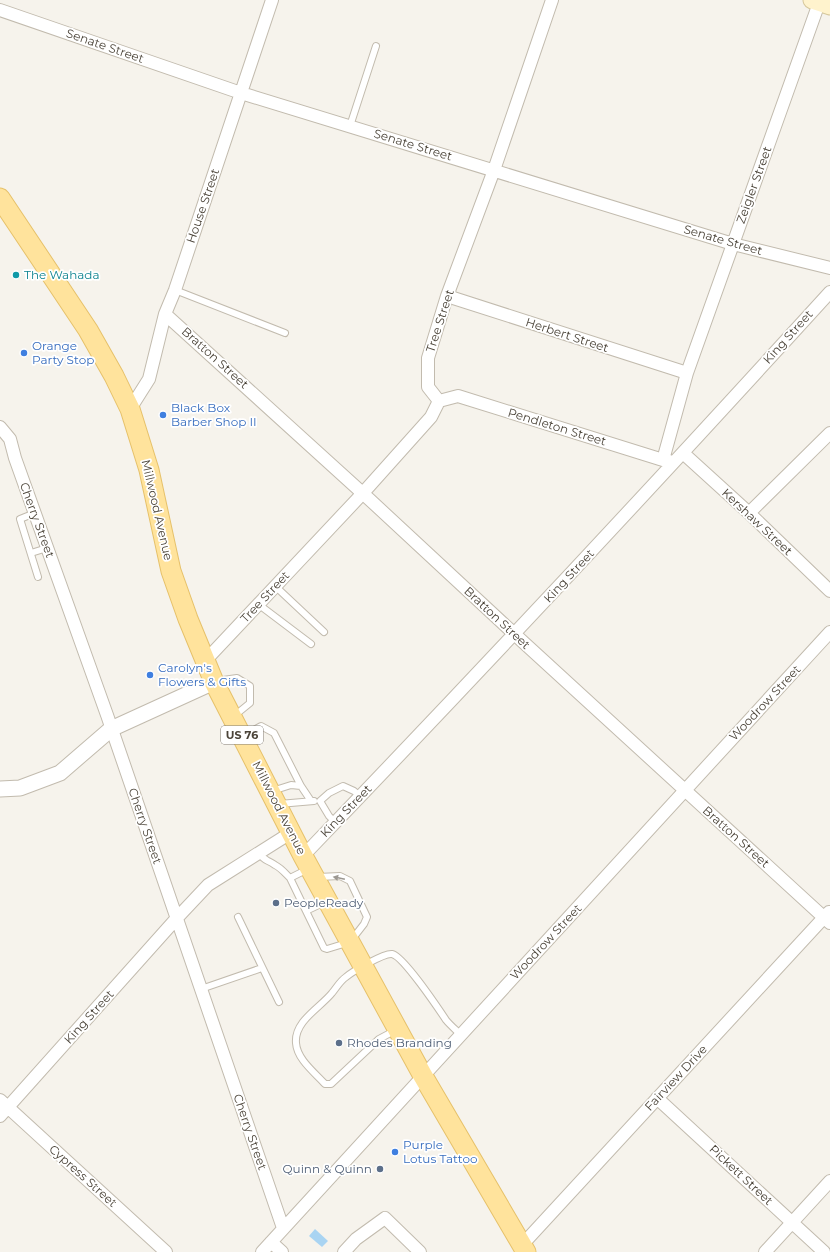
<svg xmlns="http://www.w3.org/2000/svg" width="830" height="1252" viewBox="0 0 830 1252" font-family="Montserrat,sans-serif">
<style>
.water{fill:#a9d4f2}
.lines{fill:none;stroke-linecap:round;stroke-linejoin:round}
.service-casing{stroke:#c2bbae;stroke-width:8}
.minor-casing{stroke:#c2bbae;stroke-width:14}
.tertiary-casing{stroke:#c2bbae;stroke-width:17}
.secondary-casing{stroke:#d6c79b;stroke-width:19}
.primary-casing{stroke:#e6c16a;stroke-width:21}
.service{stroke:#fff;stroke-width:6}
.minor{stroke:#fff;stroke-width:12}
.tertiary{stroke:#fff;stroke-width:15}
.secondary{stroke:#fff3cd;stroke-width:17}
.primary{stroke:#ffe39c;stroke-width:19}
.oneway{fill:#9c9892}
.culture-dot{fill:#0f9aa8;stroke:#fff;stroke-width:1.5}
.shop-dot{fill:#3f7fe0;stroke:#fff;stroke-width:1.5}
.service-dot{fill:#5c6f8a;stroke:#fff;stroke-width:1.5}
.labels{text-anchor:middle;stroke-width:3.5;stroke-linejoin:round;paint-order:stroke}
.shield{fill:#fff;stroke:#817c74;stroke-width:1}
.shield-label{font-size:11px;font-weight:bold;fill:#4b4439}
.street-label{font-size:12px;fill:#4b4439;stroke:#fff}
.culture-label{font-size:12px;fill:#0d838f;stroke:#fff;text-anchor:start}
.shop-label{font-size:12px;fill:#366cbe;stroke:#fff;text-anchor:start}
.service-label{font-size:12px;fill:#4e5e75;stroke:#fff;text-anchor:start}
</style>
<rect width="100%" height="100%" fill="#f6f3ec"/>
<path class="water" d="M315,1229L328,1241L322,1247L309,1236Z"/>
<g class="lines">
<g class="service-casing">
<path id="service" d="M350,126L376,46
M175,290L285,333
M35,513L20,519L38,577
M31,553L47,548
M275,586L324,632
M258,604L311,644
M216,681L237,678L250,686V703L234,716
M243,736L261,726L274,733L301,786
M272,791L291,785L301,786L311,801
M279,804L314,801
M335,822L329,816L320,801L329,793L343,786L354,791L360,796
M259,853C265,862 267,859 275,865C281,868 285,873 290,878
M318,877L340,876L350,881L367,917L364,924L350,942L327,949L324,948L306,911L325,902
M306,911L290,878L308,869
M238,917L279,1002
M201,989L262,968
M396,1030L379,1039L331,1084H325C314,1072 297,1059 296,1043C294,1021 321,1007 332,993C337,987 340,981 346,977C353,971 384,953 392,954C403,956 438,1008 446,1020C450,1025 456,1030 461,1035"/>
</g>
<g class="minor-casing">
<path id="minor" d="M0,10L241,93L733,244L830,268
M447,296L687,373
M165,314L369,499L522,641L830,923
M439,401L428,387V358L447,296L494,170L552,0
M439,401L458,396L663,460L669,461
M130,409L149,379L165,314L175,290L272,0
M0,427L10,439L15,458L107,715L283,1228
M683,453L749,513L830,591
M663,460L687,373L819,3
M749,513L830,433
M205,661L363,493L431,417L439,401
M303,856C482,670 657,482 830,292
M657,1098L824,1252
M0,1100L166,1252
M0,1116L176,919L208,885L292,832
M271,1242L282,1252
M522,1245L829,912
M262,1252L830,632
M344,1252L356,1239L385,1218L420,1252
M765,1252L830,1181"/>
</g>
<g class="tertiary-casing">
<path id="tertiary" d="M0,789L20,788L60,773L111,729L214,682"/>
</g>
<g class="secondary-casing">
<path id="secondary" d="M812,0L830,6"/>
</g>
<g class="primary-casing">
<path id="primary" d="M0,198L88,330L114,376L130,409L149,470L171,571L188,619L214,682L303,856L423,1076L526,1252"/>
</g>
<use href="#service" class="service"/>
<use href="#minor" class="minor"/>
<use href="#tertiary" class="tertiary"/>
<use href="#secondary" class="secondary"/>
<use href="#primary" class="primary"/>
</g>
<defs><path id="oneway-solid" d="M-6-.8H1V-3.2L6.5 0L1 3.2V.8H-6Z"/></defs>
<use class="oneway" href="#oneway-solid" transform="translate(339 878) rotate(-168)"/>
<circle class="culture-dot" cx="16" cy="275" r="4"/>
<g class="shop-dot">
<circle cx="24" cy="353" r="4"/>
<circle cx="163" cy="415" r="4"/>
<circle cx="150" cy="675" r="4"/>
<circle cx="395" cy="1152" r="4"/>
</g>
<g class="service-dot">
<circle cx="276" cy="903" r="4"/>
<circle cx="339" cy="1043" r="4"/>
<circle cx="380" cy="1169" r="4"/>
</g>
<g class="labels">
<rect class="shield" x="221" y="726" width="42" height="18" rx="3"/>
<g class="shield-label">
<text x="242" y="739">US 76</text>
</g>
<g class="street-label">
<text transform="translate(105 46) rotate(19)" y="4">Senate Street</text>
<text transform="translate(413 145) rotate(17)" y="4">Senate Street</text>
<text transform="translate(754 185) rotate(-70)" y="4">Zeigler Street</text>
<text transform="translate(203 206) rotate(-71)" y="4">House Street</text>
<text transform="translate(723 240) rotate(16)" y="4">Senate Street</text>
<text transform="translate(440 321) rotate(-72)" y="4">Tree Street</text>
<text transform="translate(567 335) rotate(18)" y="4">Herbert Street</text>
<text transform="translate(788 337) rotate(-48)" y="4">King Street</text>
<text transform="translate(215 358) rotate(42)" y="4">Bratton Street</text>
<text transform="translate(557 427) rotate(17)" y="4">Pendleton Street</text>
<text transform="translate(157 510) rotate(77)" y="4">Millwood Avenue</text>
<text transform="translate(37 520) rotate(70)" y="4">Cherry Street</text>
<text transform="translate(757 522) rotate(43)" y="4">Kershaw Street</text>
<text transform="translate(569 576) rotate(-47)" y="4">King Street</text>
<text transform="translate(265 597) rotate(-47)" y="4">Tree Street</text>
<text transform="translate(497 618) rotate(43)" y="4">Bratton Street</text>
<text transform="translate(765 703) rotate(-47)" y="4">Woodrow Street</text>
<text transform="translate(279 808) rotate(63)" y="4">Millwood Avenue</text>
<text transform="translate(346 811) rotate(-46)" y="4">King Street</text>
<text transform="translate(145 826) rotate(71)" y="4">Cherry Street</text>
<text transform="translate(736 837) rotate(42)" y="4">Bratton Street</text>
<text transform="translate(546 942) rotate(-47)" y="4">Woodrow Street</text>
<text transform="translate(89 1017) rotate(-48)" y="4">King Street</text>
<text transform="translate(676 1078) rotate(-47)" y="4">Fairview Drive</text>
<text transform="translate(250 1132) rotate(71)" y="4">Cherry Street</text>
<text transform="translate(741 1175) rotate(43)" y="4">Pickett Street</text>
<text transform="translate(83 1176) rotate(42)" y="4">Cypress Street</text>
</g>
<g class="culture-label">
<text x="24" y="279">The Wahada</text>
</g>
<g class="shop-label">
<text x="32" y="350">Orange<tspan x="32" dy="14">Party Stop</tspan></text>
<text x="171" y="412">Black Box<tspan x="171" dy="14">Barber Shop II</tspan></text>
<text x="158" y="672">Carolyn's<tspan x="158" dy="14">Flowers &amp; Gifts</tspan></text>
<text x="403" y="1149">Purple<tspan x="403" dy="14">Lotus Tattoo</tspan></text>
</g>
<g class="service-label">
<text x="284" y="907">PeopleReady</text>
<text x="347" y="1047">Rhodes Branding</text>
<text x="372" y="1173" text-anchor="end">Quinn &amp; Quinn</text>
</g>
</g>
</svg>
